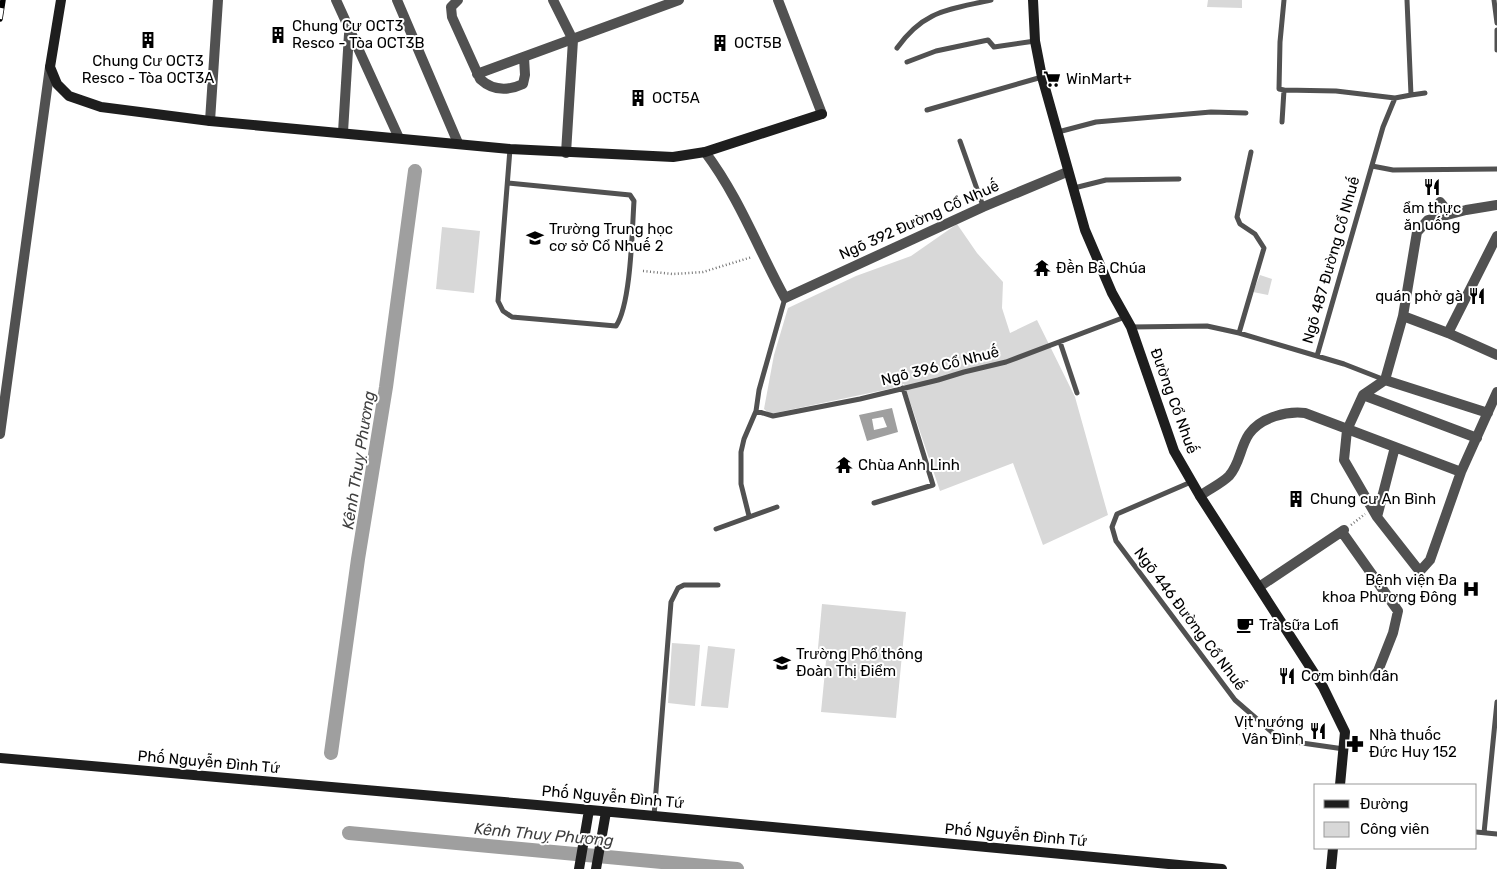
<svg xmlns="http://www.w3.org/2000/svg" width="1497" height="869" viewBox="0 0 1497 869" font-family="Rubik,sans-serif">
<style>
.green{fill:#d8d8d8}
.water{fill:#9f9f9f;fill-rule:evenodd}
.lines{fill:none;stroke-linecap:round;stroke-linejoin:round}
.canal{stroke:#9f9f9f;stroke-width:14}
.path{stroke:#737373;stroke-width:2.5;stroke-dasharray:1 2.5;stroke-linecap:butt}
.lane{stroke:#515151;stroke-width:5}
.street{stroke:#515151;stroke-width:10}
.secondary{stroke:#1e1e1e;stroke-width:10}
.rail-casing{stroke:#000;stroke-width:5.5}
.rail{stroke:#fff;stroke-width:4;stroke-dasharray:11;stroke-linecap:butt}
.labels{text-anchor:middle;stroke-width:4;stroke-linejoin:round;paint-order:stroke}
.poi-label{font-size:15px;fill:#000;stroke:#fff;text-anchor:start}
.street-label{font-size:15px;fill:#000;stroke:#fff}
.water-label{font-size:16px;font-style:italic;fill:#404040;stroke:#fff}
</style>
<rect width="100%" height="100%" fill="#fff"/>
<path class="green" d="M1208,0H1242V8L1207,7Z
M957,224L977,253L1003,282L1002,308L1010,333L1037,320L1075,397L1108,515L1043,545L1013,463L940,491L904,384L889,389L770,414L764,409L774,355L788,308L856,276L911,256Z
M442,227L480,231L474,293L436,289Z
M1260,275L1272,279L1268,295L1253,292Z
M822,604L906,612L896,718L821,712L826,661L817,659Z
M672,643L700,645L695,706L668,703Z
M708,646L735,649L728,708L701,706Z"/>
<path class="water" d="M892,408L898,432L867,441L859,415ZM883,417L887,427L874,430L872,419Z"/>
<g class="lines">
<path class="canal" d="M331,753L358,559L386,387L415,171
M349,833L737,869"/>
<path class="path" d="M643,271L673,274L703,272L752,257
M1351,525L1365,514"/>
<path class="lane" d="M1494,0L1497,23
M1497,30V50
M897,48C924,10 948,10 991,0
M907,62L936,51L988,40L994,47L1035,41
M1284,90L1336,91L1395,98
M1284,90L1279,89L1280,42L1284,0
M1411,95L1425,93
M927,110L1042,77
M1282,122L1284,90
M1058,132L1096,122L1211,112L1246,113
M960,141L983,206
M1372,166L1393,170L1497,169
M508,183L630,195L634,201C632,231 631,304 616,326L512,317L503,311L498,301L510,149
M1074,188L1106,180L1179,179
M1131,327L1207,326L1239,333L1344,364L1385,380
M1239,333L1264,248L1255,234L1240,224L1237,217L1251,152
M1060,342L1077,393
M1317,356L1383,127L1395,98L1411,95L1407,0
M756,411L773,416L860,399L938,380L964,372L1006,362L1125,317
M1191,482L1117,514L1112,527L1116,541L1235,700L1281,740L1344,749
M874,503L933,485L903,388
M749,516L741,484V452L744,439L756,411L759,390L785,298
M716,529L777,507
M654,816L671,602L678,588L684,585H718
M1476,832L1497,834
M1484,833L1497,702"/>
<path class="street" d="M336,0L399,138
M397,0L458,143
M458,0L451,7L452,17L480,79C493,91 508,91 523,84L525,75L524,57
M553,0L573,40L566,153
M778,0L822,114
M477,74L679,0
M210,121L218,0
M343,132L349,34
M705,152C739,197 758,249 785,298L983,207L1067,172
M1440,202L1450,214
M1497,205L1466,210L1428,220L1417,232L1403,316L1385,380L1363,395L1347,430L1344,460L1377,517L1417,568L1421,570L1430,560L1461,472L1497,392
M1403,316L1448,333L1497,355
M1448,333L1497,236
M1385,380L1488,413
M1363,395L1477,438
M0,434L50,67
M1200,496C1209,489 1221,484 1229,476C1240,464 1240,447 1249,434C1261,417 1287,411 1305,413L1461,472
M1377,517L1395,447
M1342,532L1398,611L1393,633L1378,671L1374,676
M1259,587L1344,530"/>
<path class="secondary" d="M61,0L50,67L57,84L69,96L101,107L210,121L510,149L673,157L705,152L822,114
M1033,0L1035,41L1042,77L1085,230L1112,293L1131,327L1174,451L1200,496L1323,687L1345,732L1340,785
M0,758L537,805L1222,869
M579,869L589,810
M596,869L606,812
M1331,869L1333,848"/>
<g class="rail-casing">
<path id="rail" d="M0,19L3,0"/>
</g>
<use href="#rail" class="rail"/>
</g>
<defs>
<g id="building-bare" transform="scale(1.35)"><path d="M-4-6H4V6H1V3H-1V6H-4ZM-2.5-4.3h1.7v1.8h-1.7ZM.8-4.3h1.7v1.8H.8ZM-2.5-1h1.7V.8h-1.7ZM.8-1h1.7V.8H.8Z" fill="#000" stroke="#fff" stroke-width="2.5" paint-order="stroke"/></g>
<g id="supermarket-bare" transform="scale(1.35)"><path d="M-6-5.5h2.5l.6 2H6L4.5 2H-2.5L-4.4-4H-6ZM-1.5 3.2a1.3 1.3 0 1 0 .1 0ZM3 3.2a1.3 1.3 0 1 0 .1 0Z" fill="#000" stroke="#fff" stroke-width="2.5" paint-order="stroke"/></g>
<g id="restaurant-bare" transform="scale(1.35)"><path d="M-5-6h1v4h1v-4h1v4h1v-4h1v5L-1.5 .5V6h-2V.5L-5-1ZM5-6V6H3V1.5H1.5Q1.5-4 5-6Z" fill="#000" stroke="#fff" stroke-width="2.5" paint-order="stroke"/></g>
<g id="school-bare" transform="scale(1.35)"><path d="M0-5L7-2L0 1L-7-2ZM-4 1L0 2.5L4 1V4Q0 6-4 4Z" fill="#000" stroke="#fff" stroke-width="2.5" paint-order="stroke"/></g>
<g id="temple-bare" transform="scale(1.35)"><path d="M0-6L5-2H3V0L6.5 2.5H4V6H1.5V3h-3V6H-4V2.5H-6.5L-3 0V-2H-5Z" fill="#000" stroke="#fff" stroke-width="2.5" paint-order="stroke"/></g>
<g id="hospital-bare" transform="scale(1.35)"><path d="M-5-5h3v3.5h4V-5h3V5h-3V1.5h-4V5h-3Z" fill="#000" stroke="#fff" stroke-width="2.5" paint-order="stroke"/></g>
<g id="cafe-bare" transform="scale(1.35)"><path d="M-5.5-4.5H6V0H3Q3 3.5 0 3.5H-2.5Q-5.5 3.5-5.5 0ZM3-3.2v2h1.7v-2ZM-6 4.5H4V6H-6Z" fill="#000" stroke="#fff" stroke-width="2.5" paint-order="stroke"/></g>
<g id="pharmacy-bare" transform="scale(1.35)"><path d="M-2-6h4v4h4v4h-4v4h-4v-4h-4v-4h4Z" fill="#000" stroke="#fff" stroke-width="2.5" paint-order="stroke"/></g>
</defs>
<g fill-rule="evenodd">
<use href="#building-bare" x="278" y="35"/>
<use href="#building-bare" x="148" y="40"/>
<use href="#building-bare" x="720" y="43"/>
<use href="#supermarket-bare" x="1052" y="79"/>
<use href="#building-bare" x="638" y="98"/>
<use href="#restaurant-bare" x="1432" y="187"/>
<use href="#school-bare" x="535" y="238"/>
<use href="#temple-bare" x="1042" y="268"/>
<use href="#restaurant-bare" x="1477" y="296"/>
<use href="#temple-bare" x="844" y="465"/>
<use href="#building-bare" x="1296" y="499"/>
<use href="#hospital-bare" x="1471" y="589"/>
<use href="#cafe-bare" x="1245" y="625"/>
<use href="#school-bare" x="782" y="663"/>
<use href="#restaurant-bare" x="1287" y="676"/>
<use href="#restaurant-bare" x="1318" y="731"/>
<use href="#pharmacy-bare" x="1355" y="744"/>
</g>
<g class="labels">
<g class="poi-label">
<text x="292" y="31">Chung Cư OCT3<tspan x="292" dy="17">Resco - Tòa OCT3B</tspan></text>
<text x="734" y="48">OCT5B</text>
<text x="148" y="66" text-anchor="middle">Chung Cư OCT3<tspan x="148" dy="17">Resco - Tòa OCT3A</tspan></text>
<text x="1066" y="84">WinMart+</text>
<text x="652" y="103">OCT5A</text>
<text x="1432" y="213" text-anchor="middle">ẩm thực<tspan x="1432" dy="17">ăn uống</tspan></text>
<text x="549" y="234">Trường Trung học<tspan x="549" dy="17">cơ sở Cổ Nhuế 2</tspan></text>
<text x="1056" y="273">Đền Bà Chúa</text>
<text x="1463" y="301" text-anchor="end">quán phở gà</text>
<text x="858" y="470">Chùa Anh Linh</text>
<text x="1310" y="504">Chung cư An Bình</text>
<text x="1457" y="585" text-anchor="end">Bệnh viện Đa<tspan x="1457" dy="17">khoa Phương Đông</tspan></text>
<text x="1259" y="630">Trà sữa Lofi</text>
<text x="796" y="659">Trường Phổ thông<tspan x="796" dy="17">Đoàn Thị Điểm</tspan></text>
<text x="1301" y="681">Cơm bình dân</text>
<text x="1304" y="727" text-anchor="end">Vịt nướng<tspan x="1304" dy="17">Vân Đình</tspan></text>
<text x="1369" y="740">Nhà thuốc<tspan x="1369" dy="17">Đức Huy 152</tspan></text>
</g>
<g class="street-label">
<text transform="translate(919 220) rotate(-24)" y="5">Ngõ 392 Đường Cổ Nhuế</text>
<text transform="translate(1331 260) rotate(-74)" y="5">Ngõ 487 Đường Cổ Nhuế</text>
<text transform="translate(940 366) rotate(-14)" y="5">Ngõ 396 Cổ Nhuế</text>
<text transform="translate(1174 401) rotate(70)" y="5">Đường Cổ Nhuế</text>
<text transform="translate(1190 619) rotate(53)" y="5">Ngõ 446 Đường Cổ Nhuế</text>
<text transform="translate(209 762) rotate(5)" y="5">Phố Nguyễn Đình Tứ</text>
<text transform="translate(613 797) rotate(5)" y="5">Phố Nguyễn Đình Tứ</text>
<text transform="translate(1016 835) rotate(5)" y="5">Phố Nguyễn Đình Tứ</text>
</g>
<g class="water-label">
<text transform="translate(358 460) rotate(-81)" y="6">Kênh Thuỵ Phương</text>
<text transform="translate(544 834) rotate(5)" y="6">Kênh Thuỵ Phương</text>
</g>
</g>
<rect x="1314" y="784" width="162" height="65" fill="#ffffff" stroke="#999999"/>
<rect x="1324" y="800" width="25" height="8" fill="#1e1e1e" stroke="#999999"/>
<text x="1360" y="809" font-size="15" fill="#000000">Đường</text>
<rect x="1324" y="822" width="25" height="15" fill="#d8d8d8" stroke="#999999"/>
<text x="1360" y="834" font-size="15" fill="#000000">Công viên</text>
</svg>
